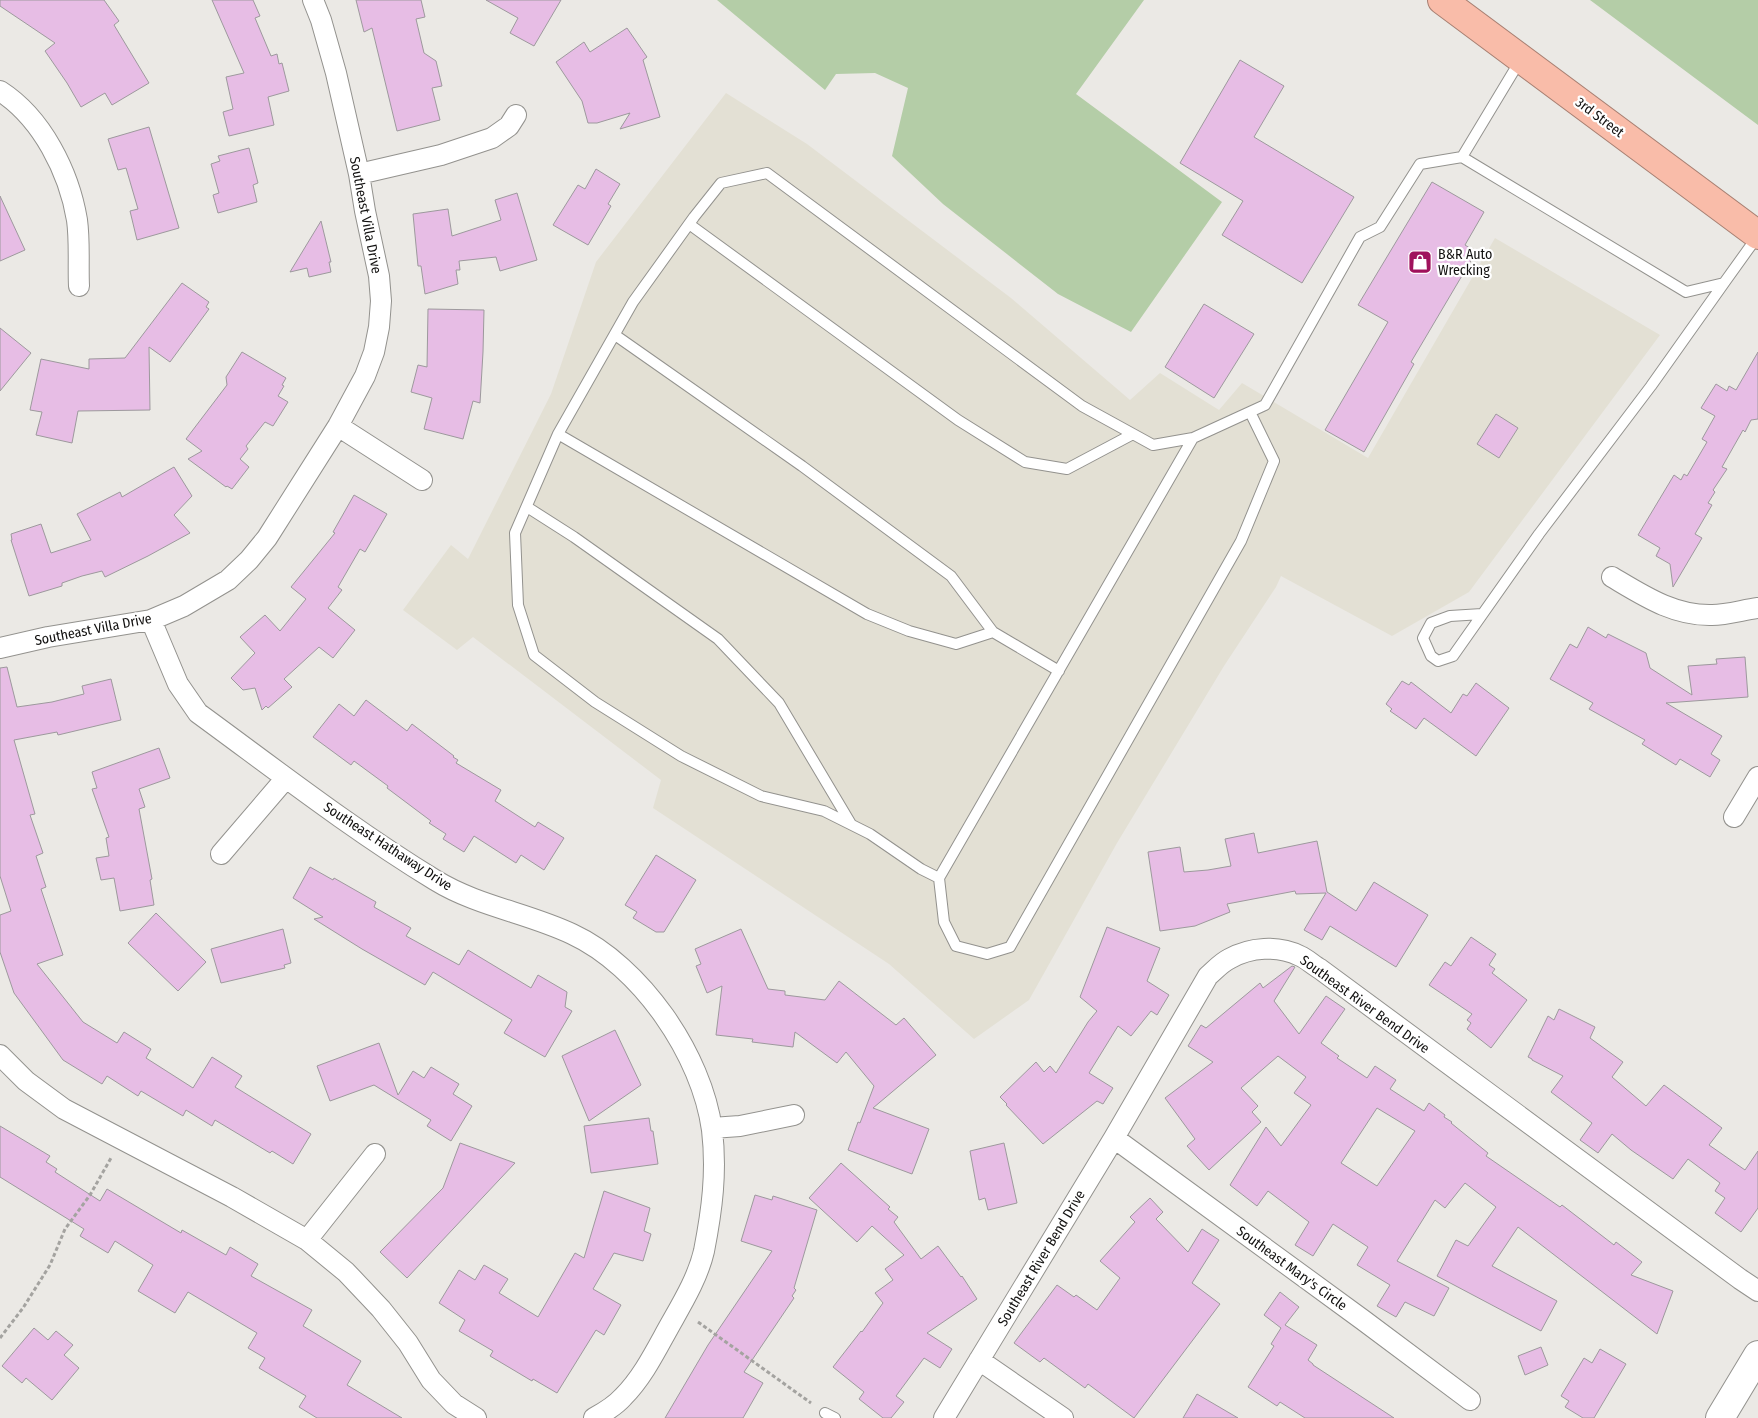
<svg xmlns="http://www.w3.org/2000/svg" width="1758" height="1418" viewBox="0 0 1758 1418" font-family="'Fira Sans Condensed',sans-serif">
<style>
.built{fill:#e3e0d4}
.green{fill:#b4cda7}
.building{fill:#e7bde5;stroke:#9d999d;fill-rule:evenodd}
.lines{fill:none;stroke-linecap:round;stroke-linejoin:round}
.lane-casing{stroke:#93928e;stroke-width:12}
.street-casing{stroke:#93928e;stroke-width:22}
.secondary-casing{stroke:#93928e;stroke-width:30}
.highway-casing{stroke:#a88073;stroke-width:30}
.path{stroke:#a4a3a0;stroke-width:3;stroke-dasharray:4 2.5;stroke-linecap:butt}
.lane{stroke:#fff;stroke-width:10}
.street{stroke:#fff;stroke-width:20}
.secondary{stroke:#fff;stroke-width:28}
.highway{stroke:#f9bca9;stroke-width:28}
.labels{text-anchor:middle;stroke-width:4.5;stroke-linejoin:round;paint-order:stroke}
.street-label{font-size:14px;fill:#11100f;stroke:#fff}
.poi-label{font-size:14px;fill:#11100f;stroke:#fff;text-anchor:start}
</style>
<rect width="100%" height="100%" fill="#ebe9e5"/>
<path class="built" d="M726,93L807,144L1011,298L1130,400L1160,373L1219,410L1242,383L1368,458L1495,238L1660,335L1469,592L1392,636L1281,576L1276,587L1224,666L1117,843L1029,1000L974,1039L889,964L653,808L661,780L473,637L457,650L403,610L451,545L468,559L551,394L596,262Z"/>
<path class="green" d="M717,0H1144L1076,94L1222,202L1131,332L1058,294L943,204L892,156L908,88L875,73L836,74L825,90Z
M1590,0H1758V125Z"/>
<path class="building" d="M0,0H104L119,21L114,25L149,83L112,105L105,93L81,107L67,83L45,51L55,43L0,6Z
M212,0H253L260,16L255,18L271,56L277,54L279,64L282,63L289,91L268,97L274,125L229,136L223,112L233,109L226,77L244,73Z
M356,0H421L425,17L416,19L424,53L436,61L442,86L432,88L440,120L397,131L372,28L364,32Z
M486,0H561L534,46L510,33L518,18Z
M627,28L647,57L643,60L660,117L620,129L630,113L597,123H588L582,101L556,62L584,42L590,52Z
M1240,60L1284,86L1254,137L1354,197L1302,283L1222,235L1243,201L1180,163Z
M149,127L179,228L137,240L130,211L138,209L126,168L118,170L108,139Z
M249,148L258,183L253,185L257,202L218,213L213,195L219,193L211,164L220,161L218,156Z
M596,169L620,184L608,204L611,206L588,245L553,225L578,185L585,189Z
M1432,182L1484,212L1465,245L1476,252L1411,362L1414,364L1364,452L1325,430L1388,322L1358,305Z
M517,193L537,260L500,271L496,257L459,261L460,270H456L458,284L425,294L421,266H418L413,214L448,209L452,236L501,220L495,200Z
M0,196L25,250L0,261Z
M321,221L331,262H329L331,272L309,277L307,268L290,272Z
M182,283L209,302L206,307L209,309L170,362L149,347L150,410L78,411L72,443L36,435L42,412L30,410L41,359L89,369V359L125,358Z
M1204,304L1254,334L1214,398L1165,367Z
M428,309L484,310L483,352L480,403L473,401L463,439L424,429L432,398L411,392L418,365L427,367Z
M0,328L31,353L0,391Z
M242,352L286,378L282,385L284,386L278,396L288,402L273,426L265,422L246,446L248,449L240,459L249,467L232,489L227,486L226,487L188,459L202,451L186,439L227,385L226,377Z
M1758,352V419L1751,420L1745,432L1743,430L1722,467L1727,469L1713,490L1715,492L1708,503L1712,505L1695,534L1702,538L1673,587L1670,564L1656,556L1660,548L1638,535L1674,475L1681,480L1684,474L1687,476L1707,442L1702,439L1715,416L1701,408L1716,384L1727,391L1729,386L1736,390Z
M1496,414L1518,428L1499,458L1477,444Z
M174,467L192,496L174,515L190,533L148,556L105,577L102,571L82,576L62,583V586L29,596L11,540H12L11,534L41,524L51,553L91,540L77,514L120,492L122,497Z
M354,495L387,514L365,552L360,549L338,587L342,590L328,608L355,630L333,658L319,647L284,679L292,687L268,708L266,706L262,710L255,688L243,690L231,678L255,653L240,637L265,615L280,631L306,599L291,587L335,533L333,532Z
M1588,627L1606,638L1608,634L1646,653L1650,668L1692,695L1688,666L1717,664L1716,659L1745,657L1748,697L1666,703L1722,736L1711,754L1720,760L1710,777L1680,759L1676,765L1642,744L1645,740L1589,709L1593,703L1550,679L1570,644L1577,648Z
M7,667L17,707L52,702L84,694L82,686L111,679L121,720L58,735L57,732L14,740L35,814L30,815L43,853L36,856L46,887L41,889L63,955L37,964L83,1022L117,1043L124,1032L151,1049L146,1058L193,1088L212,1057L242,1076L235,1087L311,1134L293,1164L272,1151L270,1153L215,1120L212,1126L186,1110L183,1116L141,1091L138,1096L107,1076L102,1084L63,1060L14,993L0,952V915L11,911L0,876V668Z
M1402,681L1409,685L1411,682L1451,713L1463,694L1467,696L1476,683L1509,708L1476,756L1424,718L1416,729L1390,711L1392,709L1386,704Z
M366,700L407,731L412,724L454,756L453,757L458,760L456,763L501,790L495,801L535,827L538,822L564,838L544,870L521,855L516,863L474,836L464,852L443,839L446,834L429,823L431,821L387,788L388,786L354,761L351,765L313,737L339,704L354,716Z
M159,748L170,778L139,789L145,807L139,809L152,879L150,880L154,905L120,911L114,878L101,880L96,858L109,856L106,838L109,837L92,789L97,788L92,772Z
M1254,833L1258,853L1317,841L1327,892L1356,911L1374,882L1428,915L1396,967L1330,926L1322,940L1304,930L1326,893L1296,894L1295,891L1227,904L1230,912L1195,926L1160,931L1148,852L1180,847L1184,872L1208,870L1231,866L1225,839Z
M656,855L696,880L664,932H656L633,918L637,912L625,905Z
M310,867L333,880L334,878L376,902L374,907L411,928L406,936L459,965L468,950L531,988L538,975L567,992L565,1007L572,1011L545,1057L504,1033L512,1020L433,972L425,985L362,949L314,919L323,917L293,898Z
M156,913L206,962L178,991L128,943Z
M1107,927L1160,948L1147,981L1169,995L1157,1015L1151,1011L1131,1036L1118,1026L1089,1073L1113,1088L1103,1104L1097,1101L1043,1144L1006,1105L1007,1104L1000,1097L1036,1062L1044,1072L1050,1066L1056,1073L1088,1022L1097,1011L1080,997Z
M283,929L291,963L284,965L285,968L221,983L211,949Z
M741,929L768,989L785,991V995L825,1000L839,981L896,1025L904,1018L936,1055L873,1108L929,1129L912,1174L848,1150L858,1122L860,1123L874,1086L846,1052L837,1063L795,1032L793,1047L752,1042L753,1039L716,1035L722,986L707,993L696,966L701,964L695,949Z
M1471,937L1496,954L1489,965L1495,969L1492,973L1527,1000L1491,1048L1467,1029L1471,1023L1467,1020L1472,1014L1429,985L1445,962L1451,966Z
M1292,966L1295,967L1274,1001L1299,1034L1326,996L1345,1009L1321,1043L1339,1056L1337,1058L1367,1078L1375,1066L1396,1080L1390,1089L1424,1111L1429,1103L1445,1115L1444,1117L1452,1122L1451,1123L1488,1153L1486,1156L1560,1207L1562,1205L1614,1245L1616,1242L1642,1262L1631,1275L1673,1291L1657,1334L1518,1227L1492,1266L1557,1301L1541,1331L1437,1276L1456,1240L1468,1246L1496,1207L1465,1183L1445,1208L1435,1200L1397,1261L1449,1288L1434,1316L1405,1302L1396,1317L1377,1306L1390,1285L1357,1265L1368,1247L1333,1224L1313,1256L1295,1245L1309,1222L1268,1191L1257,1206L1230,1185L1266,1127L1281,1146L1311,1105L1294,1093L1306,1077L1278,1056L1241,1088L1258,1106L1252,1112L1261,1122L1209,1170L1187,1146L1195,1139L1165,1098L1213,1062L1188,1046L1201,1025L1206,1028L1260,983L1263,988ZM1377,1108L1415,1131L1377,1186L1341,1163Z
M1559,1009L1595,1027L1590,1038L1623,1062L1612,1077L1646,1106L1664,1085L1722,1128L1709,1145L1745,1170L1758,1151V1208L1741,1232L1715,1213L1725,1198L1715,1191L1720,1183L1688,1159L1673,1179L1631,1150L1612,1134L1598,1153L1580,1140L1592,1123L1551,1092L1563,1076L1532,1060V1059L1528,1057L1548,1016L1554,1020Z
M615,1030L641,1085L589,1121L562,1056Z
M379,1043L398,1095L413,1071L424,1078L431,1067L459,1084L453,1094L472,1106L451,1141L427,1126L431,1120L374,1085L330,1101L317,1066Z
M649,1118L651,1131H653L658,1164L591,1173L584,1126Z
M0,1126L50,1156L46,1162L57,1169L55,1172L100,1201L107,1189L181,1233L182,1230L226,1255L230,1247L258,1264L251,1276L312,1310L303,1326L361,1361L347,1385L402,1418H317L299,1407L306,1396L259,1368L265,1358L248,1348L257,1333L188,1292L175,1313L138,1291L153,1265L115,1241L108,1253L80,1236L84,1229L0,1177Z
M460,1143L515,1163L407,1278L380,1252L443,1188Z
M1004,1143L1017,1203L988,1210L985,1198L979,1200L970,1151Z
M841,1163L890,1207L888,1209L898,1217L894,1222L921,1259L938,1246L961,1277L962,1276L977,1299L927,1333L952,1349L940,1368L924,1358L896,1396L904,1402L891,1418H883L859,1399L864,1392L833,1367L861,1331L862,1332L883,1303L875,1293L893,1280L885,1269L904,1255L872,1226L857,1242L809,1198Z
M604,1191L650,1208L644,1231L651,1234L643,1261L614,1253L593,1289L621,1305L604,1335L596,1330L557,1393L533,1379L532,1381L490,1356L493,1351L459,1331L465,1320L439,1303L459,1270L475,1280L484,1265L508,1279L499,1293L538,1317L575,1253L584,1258Z
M755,1195L772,1200L773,1196L817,1210L794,1288L796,1290L792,1296L794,1298L744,1372L763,1383L743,1418H665L708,1345L772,1251L741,1241Z
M1150,1198L1163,1212L1156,1219L1188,1252L1202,1229L1219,1240L1192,1283L1220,1304L1134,1418L1088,1384L1085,1388L1044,1358L1040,1362L1014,1343L1057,1285L1074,1297L1076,1295L1097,1310L1120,1278L1100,1261L1135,1222L1130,1217Z
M1280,1292L1299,1307L1285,1325L1317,1345L1308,1360L1313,1364V1365L1394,1418H1305L1280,1402L1277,1406L1248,1387L1274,1346L1271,1344L1281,1328L1264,1315Z
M34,1328L48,1340L56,1331L73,1345L64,1355L79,1368L52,1400L26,1378L22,1383L2,1366Z
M1541,1347L1548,1365L1525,1375L1518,1356Z
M1600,1349L1626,1364L1594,1418H1583L1565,1407L1569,1401L1561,1396L1584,1358L1592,1363Z
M1197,1394L1238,1418H1183Z"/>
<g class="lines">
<g class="lane-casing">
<path id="lane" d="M1462,157L1521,59
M689,224L958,420L1025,462L1067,469L1133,434
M615,335L802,466L951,576L993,632L1059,671
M1250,412L1274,461L1241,541L1010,947L987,954L956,946L944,922L939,878L921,869L870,834L824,811L761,796L681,756L595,702L534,655L518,605L515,533L558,434L633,302L694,217L721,183L767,173L1082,406L1153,445L1193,438L1265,405L1360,237L1380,227L1420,164L1462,157L1686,292L1724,283L1757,237
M558,434L867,614L909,631L956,644L993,632
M527,507L574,537L718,639L779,703L851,824
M1482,614L1450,616L1431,623L1423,638L1431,656L1438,661L1453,656L1539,534L1651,386L1724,283
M939,878L1193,438
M825,1413L835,1418"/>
</g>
<g class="street-casing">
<path id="street" d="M0,91C42,118 69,172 77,220C80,242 78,265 79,286
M359,174L441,155L492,138L509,126L516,115
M338,426L422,480
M1612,577C1644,596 1674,616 1712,615C1727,615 1743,610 1758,608
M151,620L178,684L198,713C276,770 353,830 435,880C477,906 528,913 572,934C641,966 702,1055 712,1130C717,1172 712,1210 704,1251C698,1277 683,1302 670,1325C656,1350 643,1377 623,1397C615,1406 605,1412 594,1418
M0,648L48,637L151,620L184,606L228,580L249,560L267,538L338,426L365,376L374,352L379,327L381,301L379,276L365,211L359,174L336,73L321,20L313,0
M1734,817L1758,777
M221,854L286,778
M0,1055L26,1081L64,1109L232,1197L307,1240L346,1272L381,1309L408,1343L431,1380L454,1404L476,1418
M712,1128L740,1126L794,1115
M1114,1138L1363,1320L1470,1400
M307,1240L375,1154
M979,1360L1063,1418
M944,1418L1114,1138L1208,976C1215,970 1221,963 1229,959C1250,947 1278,945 1300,956C1307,959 1313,965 1320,969L1740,1279L1758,1291"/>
</g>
<g class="secondary-casing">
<path id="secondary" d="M1720,1418L1758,1355"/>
</g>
<g class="highway-casing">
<path id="highway" d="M1442,0L1758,235"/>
</g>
<path class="path" d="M698,1322L811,1403
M0,1338L23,1308L50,1265L65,1229L90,1195L111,1158"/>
<use href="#lane" class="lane"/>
<use href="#street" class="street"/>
<use href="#secondary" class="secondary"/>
<use href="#highway" class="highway"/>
</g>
<defs>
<g id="shop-square" transform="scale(1.25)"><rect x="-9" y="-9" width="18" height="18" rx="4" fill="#a0125c" stroke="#fff"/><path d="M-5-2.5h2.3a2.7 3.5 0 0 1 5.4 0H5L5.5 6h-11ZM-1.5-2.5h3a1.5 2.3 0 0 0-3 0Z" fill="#fff"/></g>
</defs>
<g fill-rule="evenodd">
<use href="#shop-square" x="1420" y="262"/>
</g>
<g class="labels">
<g class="street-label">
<text transform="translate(1600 117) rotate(37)" y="5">3rd Street</text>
<text transform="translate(366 215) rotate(79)" y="5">Southeast Villa Drive</text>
<text transform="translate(93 629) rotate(-11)" y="5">Southeast Villa Drive</text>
<text transform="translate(388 846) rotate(33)" y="5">Southeast Hathaway Drive</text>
<text transform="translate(1365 1004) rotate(36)" y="5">Southeast River Bend Drive</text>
<text transform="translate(1041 1258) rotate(-59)" y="5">Southeast River Bend Drive</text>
<text transform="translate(1292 1268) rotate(36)" y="5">Southeast Mary's Circle</text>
</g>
<g class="poi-label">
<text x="1438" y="259">B&amp;R Auto<tspan x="1438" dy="16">Wrecking</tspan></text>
</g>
</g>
</svg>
